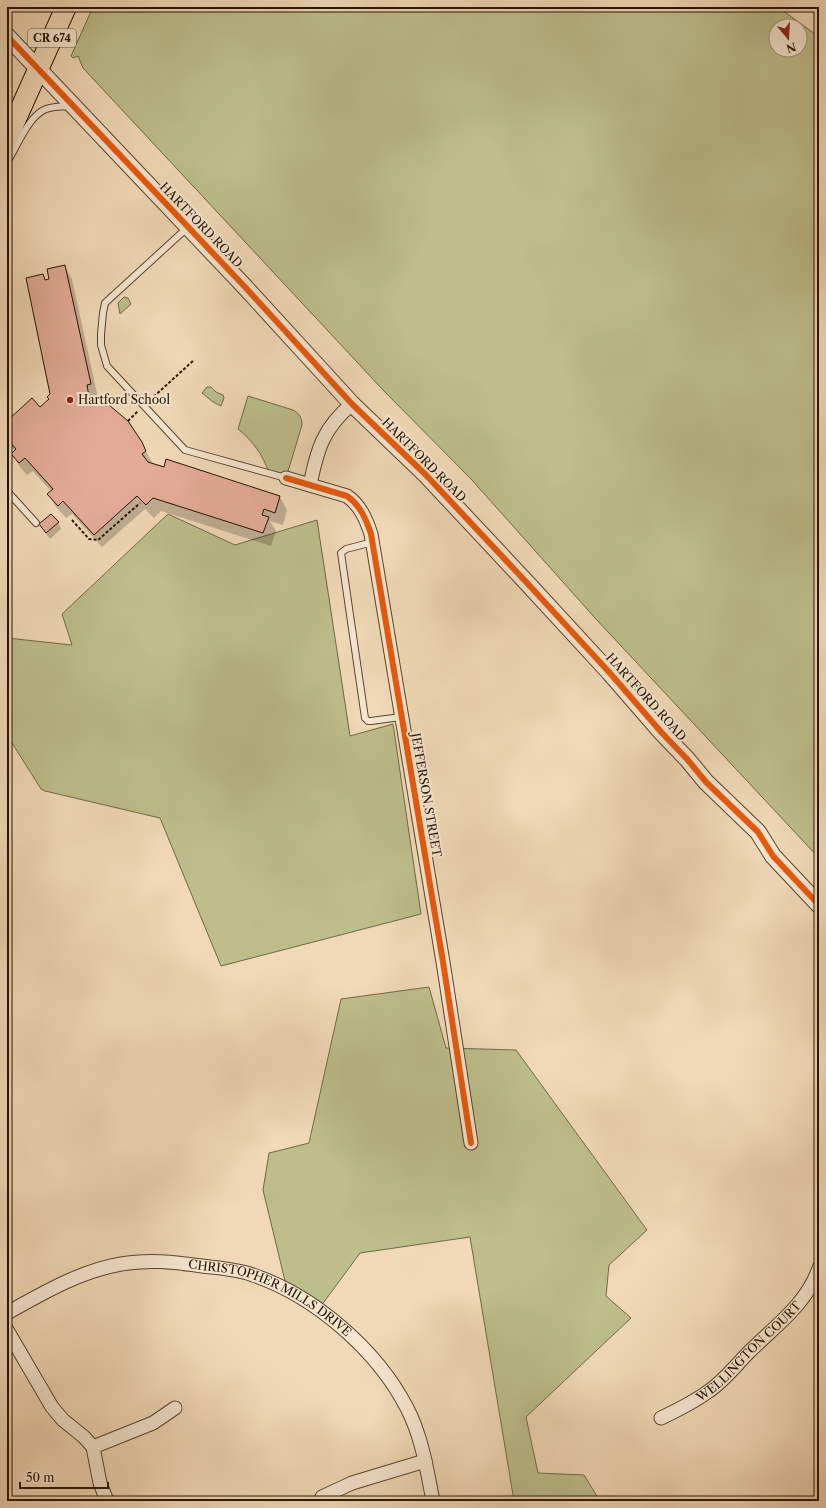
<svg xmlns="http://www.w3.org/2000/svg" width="826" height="1508" viewBox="0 0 826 1508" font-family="'Libre Caslon Text',serif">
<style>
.green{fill:#bdbe8c;stroke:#706946;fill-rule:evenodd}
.shadow{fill:#0003}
.building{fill:#e3ab97;stroke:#241400}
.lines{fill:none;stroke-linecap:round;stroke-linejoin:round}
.service-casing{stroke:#57452e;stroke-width:8}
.minor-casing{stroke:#57452e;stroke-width:15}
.tertiary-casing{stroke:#57452e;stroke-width:18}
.primary-casing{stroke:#241400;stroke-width:22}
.path{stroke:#241400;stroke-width:2;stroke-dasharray:3 2;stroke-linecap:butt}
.service{stroke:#f6e6d0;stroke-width:6}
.minor{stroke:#f6e6d0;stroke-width:13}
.tertiary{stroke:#f6e6d0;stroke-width:16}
.primary{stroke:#f1d9b7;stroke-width:20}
.cycleway-casing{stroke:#f6e6d0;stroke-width:8}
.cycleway{stroke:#e8590c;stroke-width:6}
.poi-dot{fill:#8f2418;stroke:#f6e6d0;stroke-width:1.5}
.labels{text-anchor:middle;stroke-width:4;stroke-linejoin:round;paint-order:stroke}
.shield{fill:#f6e6d0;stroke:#63533e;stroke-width:1}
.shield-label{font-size:11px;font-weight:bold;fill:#241400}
.street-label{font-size:12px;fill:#241400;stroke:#f6e6d0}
.poi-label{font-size:12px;fill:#241400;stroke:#f6e6d0;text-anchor:start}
</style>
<rect width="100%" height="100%" fill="#f1d9b7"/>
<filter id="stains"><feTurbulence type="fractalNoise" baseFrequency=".005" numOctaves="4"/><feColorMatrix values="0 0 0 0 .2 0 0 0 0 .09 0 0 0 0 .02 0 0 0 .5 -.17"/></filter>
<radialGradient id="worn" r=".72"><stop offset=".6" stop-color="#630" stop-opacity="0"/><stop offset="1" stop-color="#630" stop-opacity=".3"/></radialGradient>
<path class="green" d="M93,7H778L819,37V858L595,618L471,479L383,390L83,68L78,56L73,58L71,56ZM776,26H800V50H776Z
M124,297L128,298L131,304L120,314L118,303Z
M207,387H211L216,392L223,395L224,398L221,406L213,402L202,393Z
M248,396L293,410C299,413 302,418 302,425L286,478L269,473C263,455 253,441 238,429Z
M168,514L235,545L317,520L350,736L393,724L421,914L221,966L160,818L45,791L41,789L7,735V638L72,645L62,614Z
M429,987L446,1048L516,1050L647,1230L609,1265L606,1296L631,1318L526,1417L538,1473L584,1475L600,1501H514L470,1237L360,1253L321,1306L286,1285L263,1190L269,1153L309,1143L341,999Z"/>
<path class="shadow" d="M64,266L72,279L98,398L94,399L95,404L141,442L153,464L280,497L287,510L283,525L270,521L276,531L271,546L161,511L154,518L145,509L102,547L72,514L66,518L56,507L48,494L51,491L33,471L27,475L20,467L12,454L15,451L7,442V422L40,408L50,400L51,394L43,276L46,281L51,280Z
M58,522L61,529L50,539L40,525Z"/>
<path class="building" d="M65,265L91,384L87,385L89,396L96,404L100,400L109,405L128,421L142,442L146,451L142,454L148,462L164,467L166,459L280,496L275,513L264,509L262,515L269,517L263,533L153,498L146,505L137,496L94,535L63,501L58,506L47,494L53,489L25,458L19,463L11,454L16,449L7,439V421L32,398L40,407L49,399L47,397L50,394L26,278L43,274L45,280L49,279L47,269Z
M51,514L59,522L46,533L39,524Z"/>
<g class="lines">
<g class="service-casing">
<path id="service" d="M7,162C17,147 28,116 46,109C54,106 62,107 71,106
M187,228L105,303L103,313L101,334V345L107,366L185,450L286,478
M7,491L36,523
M373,542L346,549L341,553L365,718L368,721H371L401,717"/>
</g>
<g class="minor-casing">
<g id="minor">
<path d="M286,478L347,496C360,505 366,519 371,534L443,962L471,1143"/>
<path d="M310,485C317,450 323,428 352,404"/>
<path id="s1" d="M7,1313C43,1293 80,1271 121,1264C148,1259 174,1262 202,1266C218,1268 237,1269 253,1275C315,1296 377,1350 407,1408C422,1437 427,1470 433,1501"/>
<path d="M7,1330L52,1407L63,1420L84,1437L93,1447L100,1483L107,1501"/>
<path id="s2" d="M661,1418C678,1410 694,1402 709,1391C725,1380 736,1365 749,1352C775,1326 807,1304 819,1268"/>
<path d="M93,1447L153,1423L175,1408"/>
<path d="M322,1497L352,1483L425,1461"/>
</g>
</g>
<g class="tertiary-casing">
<path id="tertiary" d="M7,36L245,287L352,404L426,475L528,584L609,672L662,733L687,759L706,782L758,832L773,856L819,905"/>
</g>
<g class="primary-casing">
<path id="primary" d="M7,139L66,7"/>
</g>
<path class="path" d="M150,400L194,360
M128,421L138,411
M72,520L89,539L98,540L140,503"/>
<use href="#service" class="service"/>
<use href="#minor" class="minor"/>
<use href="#tertiary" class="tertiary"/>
<use href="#primary" class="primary"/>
<g class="cycleway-casing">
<path id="cycleway" d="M7,36L245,287L352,404L426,475L528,584L609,672L662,733L687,759L706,782L758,832L773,856L819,905
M286,478L347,496C360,505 366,519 371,534L443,962L471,1143"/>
</g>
<use href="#cycleway" class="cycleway"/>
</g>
<circle class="poi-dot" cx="70" cy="400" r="4"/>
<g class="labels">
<rect class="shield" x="28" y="29" width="48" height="18" rx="3"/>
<g class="shield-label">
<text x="52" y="42">CR 674</text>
</g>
<g class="street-label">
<text transform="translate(201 225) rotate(46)" y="4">HARTFORD ROAD</text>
<text transform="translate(424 460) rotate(45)" y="4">HARTFORD ROAD</text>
<text transform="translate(646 697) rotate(48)" y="4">HARTFORD ROAD</text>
<text transform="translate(426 795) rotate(80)" y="4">JEFFERSON STREET</text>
<text dy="4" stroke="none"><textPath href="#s1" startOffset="282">CHRISTOPHER MILLS DRIVE</textPath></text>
<text dy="4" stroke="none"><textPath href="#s2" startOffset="111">WELLINGTON COURT</textPath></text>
</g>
<g class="poi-label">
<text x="78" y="404">Hartford School</text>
</g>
</g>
<rect width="826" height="1508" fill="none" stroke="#f1d9b7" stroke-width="24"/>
<rect x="8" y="8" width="810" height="1492" fill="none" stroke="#241400" stroke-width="2"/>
<rect x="12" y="12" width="802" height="1484" fill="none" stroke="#241400"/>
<g transform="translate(788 38) rotate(162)"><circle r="19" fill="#f6e6d0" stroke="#a2927d"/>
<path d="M0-3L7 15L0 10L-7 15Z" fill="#8f2418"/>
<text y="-6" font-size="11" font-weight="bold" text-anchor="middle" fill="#241400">N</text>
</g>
<path d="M20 1482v6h88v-6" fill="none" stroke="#241400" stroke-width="2"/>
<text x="26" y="1482" font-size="12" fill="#241400" stroke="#f6e6d0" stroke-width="3" paint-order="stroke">50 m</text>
<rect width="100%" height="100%" filter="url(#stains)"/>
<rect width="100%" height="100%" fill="url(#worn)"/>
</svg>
